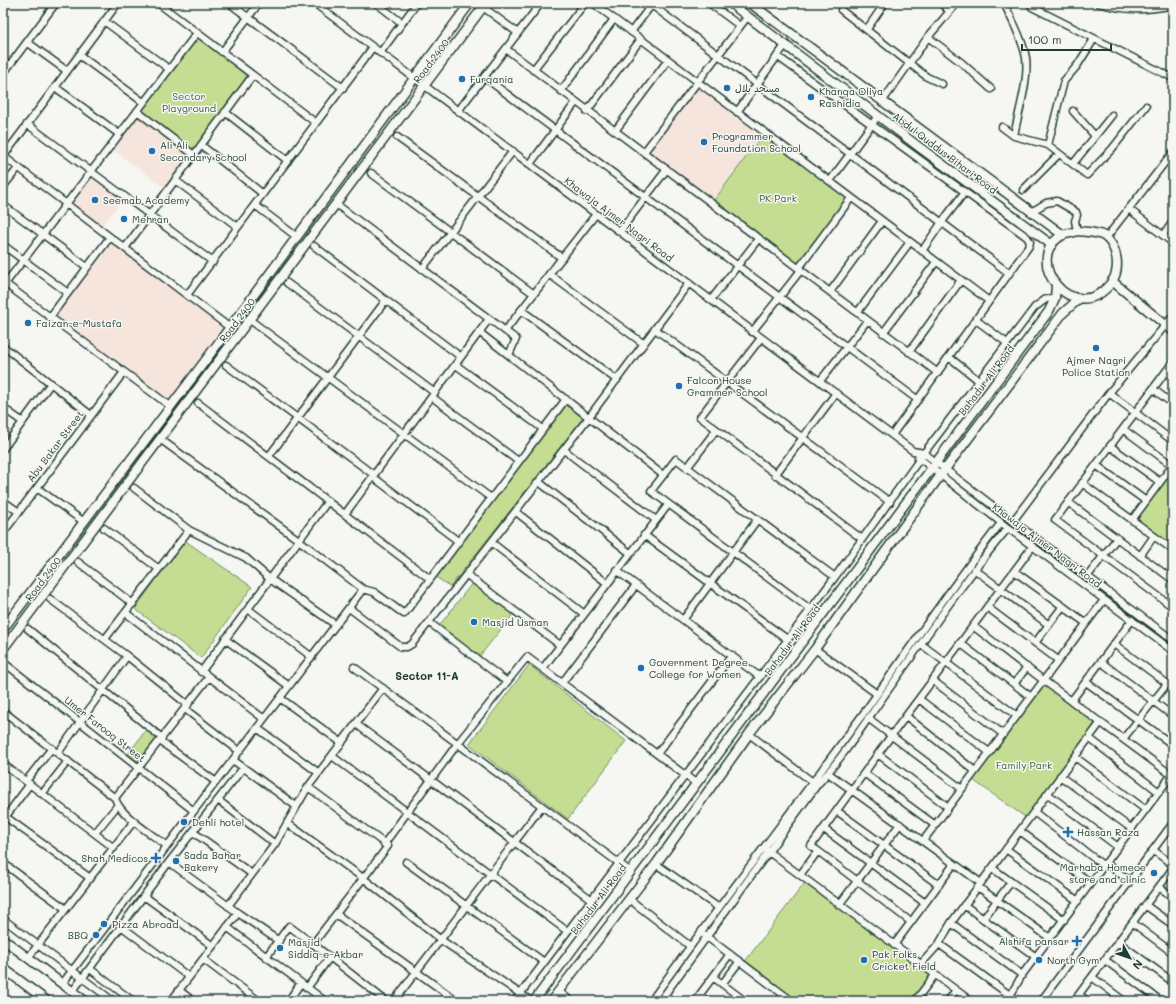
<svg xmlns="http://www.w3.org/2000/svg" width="1176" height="1004" viewBox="0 0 1176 1004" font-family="Mali,'Playpen Sans Arabic',sans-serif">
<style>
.built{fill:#f6e5dc}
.green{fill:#c4dd93;stroke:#728d64}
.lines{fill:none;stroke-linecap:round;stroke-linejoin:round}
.minor-casing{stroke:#1f3d34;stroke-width:9}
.major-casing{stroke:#1f3d34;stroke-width:11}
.minor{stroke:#f6f6f2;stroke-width:6}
.major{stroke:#f6f6f2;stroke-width:8}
.poi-dot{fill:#1f6fb2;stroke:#f6f6f2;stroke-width:1.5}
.labels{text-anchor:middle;stroke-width:3;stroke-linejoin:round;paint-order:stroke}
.street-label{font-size:10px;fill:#1f3d34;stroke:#f6f6f2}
.poi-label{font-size:10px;fill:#1f3d34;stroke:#f6f6f2;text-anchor:start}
.park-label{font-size:10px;fill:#405d47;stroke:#f6f6f2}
.neighbourhood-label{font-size:11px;font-weight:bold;fill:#1f3d34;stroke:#f6f6f2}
</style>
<rect width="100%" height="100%" fill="#f6f6f2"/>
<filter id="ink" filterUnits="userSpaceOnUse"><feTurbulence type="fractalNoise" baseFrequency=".025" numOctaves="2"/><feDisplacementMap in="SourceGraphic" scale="8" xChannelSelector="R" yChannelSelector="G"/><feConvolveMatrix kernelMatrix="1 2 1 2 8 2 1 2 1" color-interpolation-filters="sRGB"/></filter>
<g filter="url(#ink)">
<path class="built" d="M697,82L764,133L712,203L644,152Z
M137,111L194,155L168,190L109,147Z
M91,170L125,196L100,229L65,203Z
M110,237L229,327L170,406L50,317Z"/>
<path class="green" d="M197,33L253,75L194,155L137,111Z
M764,133L851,198L801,270L712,203Z
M566,405L583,418L450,587L436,577Z
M1173,466V550L1132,520Z
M184,540L252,587L201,658L135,609Z
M473,582L514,613L479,657L439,626Z
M529,665L626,741L568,819L469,744Z
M1043,680L1101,722L1028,819L970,778Z
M146,730L157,738L139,762L128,754Z
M807,880L935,975L915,1001H792L743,964Z"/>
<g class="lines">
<g class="minor-casing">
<path id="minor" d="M158,3L316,123
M229,3L343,88
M314,3L913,451L924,453L1010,519L1173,640
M376,3L402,23
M593,3L989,301
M649,3L1009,273
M709,3L740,26
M941,3L949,11
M1004,3C1012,20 1023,40 1026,58C1029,81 1018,113 1014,136
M1030,3L1032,7L1173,78
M1098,3C1127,11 1144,11 1173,5
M483,7L518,33
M841,10L927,77L942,84
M104,21L169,69
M867,29L885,3
M631,32L653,3
M928,37L962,63L991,89
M27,42L67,71
M506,49L938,373
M222,52L259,3
M380,53L417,3
M79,55L143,102
M777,56L1027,237L1030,242L1029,246L892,435
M533,70L585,3
M3,74L56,3
M484,77L918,400
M55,87L119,134
M561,91L614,19
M882,102L928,37L957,3
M137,111L194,155
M458,111L541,3
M587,111L641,39
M1073,111L1095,136
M225,112L288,161
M737,112L786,44
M27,124L213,262
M1002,127L1014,136L1048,145L1087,175L1112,149L1146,106
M615,131L668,60
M397,137L562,258
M201,145L263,194
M1048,145L1064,81L1077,66L1094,39
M644,152L748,16
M3,156L229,327
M3,157L118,3
M530,164L576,102
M1073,164L1112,115
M371,173L534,294
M175,180L238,227
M830,181L878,116
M3,187L18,168
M1023,190L1059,154
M336,204L516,339L509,355
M3,205L87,267
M255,205L297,237
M1130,210L1173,243
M1031,212L1046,203L1057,201L1076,212L1077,215L1075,221L1077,231
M620,231L667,169
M1163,235L1173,222
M1106,238L1173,152
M3,245L68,293
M314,246L461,357
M125,248L253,75
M922,251L942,222L964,193
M799,268L851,198
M422,269L513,151
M549,274L644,344
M3,282L170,406
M287,283L435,393
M5,284L197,33
M830,292L882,221
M187,295L373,47
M711,300L759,238
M521,310L617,380
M857,313L910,242
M50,317L110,237
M250,320L491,498
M976,320L1007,343
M655,329L890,502
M505,331L596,214
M479,332L663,475
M752,332L801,270
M883,333L936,262
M761,338L700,417L862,539
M3,346L91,415
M909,352L961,280
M949,357L978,380
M1173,362L1055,520L1173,607
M226,365L374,475
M456,365L543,429
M1166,372L1173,377
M820,381L867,321
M1153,389L1173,404
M1109,393L1173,441
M432,397L518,461
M198,403L430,579
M3,408L23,422
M1123,429L1173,466
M160,439L300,541L363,589L374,592L404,614L566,399
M1110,446L1160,482
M3,449L51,383
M564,450L656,520
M269,456L386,300
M918,457L1008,528L1173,651
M1096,465L1146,501
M687,468L716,430
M775,475L836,393
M373,477L458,541
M539,482L630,553
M1082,483L1173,550
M37,488L84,522
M134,488L189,530L246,558L270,579L336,625
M3,501L19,512
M1068,502L1173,580
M516,512L607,583
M345,514L489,319
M1132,520L1172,466
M1013,521L1109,393L1173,316
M104,528L159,569
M3,533L124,372
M644,535L787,639
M492,543L583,613
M1140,556L1154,536
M78,562L133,604
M974,569L1049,625
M616,570L760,677
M1014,571L1086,623
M467,575L560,645
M1087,577L1117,538
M50,599L127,656L188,705
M987,607L1058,660
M349,608L401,647H407L412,644L589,417L689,283
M248,609L312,657
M810,609L651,491L676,459L835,577
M126,613L264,719
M683,620L757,520
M430,623L507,682
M973,626L1043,680L1173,776
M28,629L162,738
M105,639L189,530
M225,639L289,686
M960,643L1031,697
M1035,643L1063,606
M921,644L1017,716
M1114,644L1173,688
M815,649L877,694
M3,662L194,811
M1101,662L1173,716
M354,667L631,872
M543,668L668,505
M201,672L328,501
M932,680L1003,734
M1086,682L1173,745
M562,683L636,585
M1014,684L1027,667
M280,698L342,743
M919,699L989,752
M1072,700L1132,620
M185,709L239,751
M3,711L115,798C120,816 152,834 167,846
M906,716L975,771
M868,718L962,789
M356,724L592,900
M257,728L319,773
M749,734L814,783
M1089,738L1159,792
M1123,739L1167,684
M160,741L216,782
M58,753L127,656
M657,754L732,655
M878,754L948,807
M332,756L567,931
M1075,757L1146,810
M233,760L296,806
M3,764L114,848
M828,773L981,883
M864,773L935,825
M1060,776L1132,829
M26,781L52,748
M42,794L68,761
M1048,794L1118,847
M115,798L209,677
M218,800L275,844
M837,811L939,885
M1034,812L1104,866
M3,815L90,878
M3,820L30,784
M287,823L363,878L441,940L531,1001
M824,829L925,903
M1020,831L1091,883
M193,832L252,874
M95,833L117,806
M923,841L1104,600
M384,844L458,743L527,657L697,784
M1006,849L1078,901
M766,850L971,1001
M1153,850L1173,865
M818,851L911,922
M169,862L238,913L279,941
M406,862L544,962
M3,863L66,909
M1105,863L1130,881
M656,864L719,908
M992,868L1064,920
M800,875L818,851L811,846L891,736L1032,547
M978,887L1050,938
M1159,887L1173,897
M144,896L213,946
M629,899L690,946
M839,905L900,824
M964,905L1036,957
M1145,905L1173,925
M228,906L275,844L308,787L383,688
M336,914L457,1001
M3,919L113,1001
M983,919L1011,882
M951,923L1022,975
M1133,923L1173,953
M121,926L189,977
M227,927L325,1001
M703,934L792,1001
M1118,942L1173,982
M313,944L386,1001
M939,944L1018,1001
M894,945L954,864
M266,957L289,926L313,944L388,846L308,787
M28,958L134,821
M203,959L259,1001
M1105,960L1161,1001
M921,964L939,944L951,923L1101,722
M90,969L133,1001
M713,977L745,1001
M1092,977L1124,1001
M62,984L363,589
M722,984L740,961
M307,988L330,957
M179,990L193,1001
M558,991L571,1001
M72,992L169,862L243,768
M1079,995L1088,1001
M699,996L706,1001
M1010,996L1022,975L1173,773
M3,999L5,1001
M171,1001L238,913
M288,1001L301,983
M394,1001L542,806
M515,1001L835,577L924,453L1035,307L1046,299L1055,298
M651,1001C720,904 793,810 863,714C909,650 952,585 1001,523
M660,1001L817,785C843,757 864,724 886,693C926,637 964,580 1008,528
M695,1001L730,954
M915,1001L935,975
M948,1001L956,990
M1041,1001L1173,823
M1074,1001L1173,868"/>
</g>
<g class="major-casing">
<path id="major" d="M730,3L919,147L1052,245
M750,3L1063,235
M1077,231C1085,232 1097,232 1104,236C1118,246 1121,270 1111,283C1074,330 1019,258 1063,235C1067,233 1073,233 1077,231Z
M1112,281L1173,331
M3,629L205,361L470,3
M3,649L486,3
M3,939L85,1001
M3,968L47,1001
M534,1001L1049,311L1055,298L1056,286
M551,1001L656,864L749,734L815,649L940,476L1063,313L1080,298"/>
</g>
<use href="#minor" class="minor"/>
<use href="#major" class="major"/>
</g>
</g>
<g class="poi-dot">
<circle cx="462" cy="79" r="4"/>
<circle cx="727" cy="88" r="4"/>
<circle cx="811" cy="97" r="4"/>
<circle cx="704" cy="142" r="4"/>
<circle cx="152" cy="151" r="4"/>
<circle cx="95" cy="200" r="4"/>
<circle cx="124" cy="219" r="4"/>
<circle cx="28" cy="323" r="4"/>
<circle cx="1096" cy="348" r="4"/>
<circle cx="679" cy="386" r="4"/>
<circle cx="474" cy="622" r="4"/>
<circle cx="641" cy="668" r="4"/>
<circle cx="184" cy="822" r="4"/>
<path d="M1066 826h4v4h4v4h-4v4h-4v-4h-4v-4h4z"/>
<path d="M154 852h4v4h4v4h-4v4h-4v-4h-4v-4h4z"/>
<circle cx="176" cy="861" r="4"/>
<circle cx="1154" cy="873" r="4"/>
<circle cx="104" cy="924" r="4"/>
<circle cx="96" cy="935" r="4"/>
<path d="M1075 935h4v4h4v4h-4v4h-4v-4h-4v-4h4z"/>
<circle cx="280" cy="948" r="4"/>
<circle cx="864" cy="960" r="4"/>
<circle cx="1039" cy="960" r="4"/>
</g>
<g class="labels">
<g class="street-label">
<text transform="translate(431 61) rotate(-53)" y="4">Road 2400</text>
<text transform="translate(945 153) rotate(37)" y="4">Abdul Quddus Bihari Road</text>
<text transform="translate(619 219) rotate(37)" y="4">Khawaja Ajmer Nagri Road</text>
<text transform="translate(237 320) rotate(-53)" y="4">Road 2400</text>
<text transform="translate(986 380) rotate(-53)" y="4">Bahadur Ali Road</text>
<text transform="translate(55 446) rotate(-53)" y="4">Abu Bakar Street</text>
<text transform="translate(1047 545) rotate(37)" y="4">Khawaja Ajmer Nagri Road</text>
<text transform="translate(43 579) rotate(-53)" y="4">Road 2400</text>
<text transform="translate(792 640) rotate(-53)" y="4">Bahadur Ali Road</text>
<text transform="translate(105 729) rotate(38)" y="4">Umer Farooq Street</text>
<text transform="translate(598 899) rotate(-53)" y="4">Bahadur Ali Road</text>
</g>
<g class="poi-label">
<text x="470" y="83">Furqania</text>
<text x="735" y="92">مسجد بلال</text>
<text x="819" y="95">Khanqa Oliya<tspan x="819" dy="12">Rashidia</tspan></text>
<text x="712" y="140">Programmer<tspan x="712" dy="12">Foundation School</tspan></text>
<text x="160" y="149">Ali Ali<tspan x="160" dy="12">Secondary School</tspan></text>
<text x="103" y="204">Seemab Academy</text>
<text x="132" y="223">Mehran</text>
<text x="36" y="327">Faizan-e-Mustafa</text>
<text x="1096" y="364" text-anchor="middle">Ajmer Nagri<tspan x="1096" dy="12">Police Station</tspan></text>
<text x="687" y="384">Falcon House<tspan x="687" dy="12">Grammer School</tspan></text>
<text x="482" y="626">Masjid Usman</text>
<text x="649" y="666">Government Degree<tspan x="649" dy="12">College for Women</tspan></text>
<text x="192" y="826">Dehli hotel</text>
<text x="1077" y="836">Hassan Raza</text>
<text x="184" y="859">Sada Bahar<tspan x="184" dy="12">Bakery</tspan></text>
<text x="148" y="862" text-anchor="end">Shah Medicos</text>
<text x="1146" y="871" text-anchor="end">Marhaba Homeoe<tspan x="1146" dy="12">store and clinic</tspan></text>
<text x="112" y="928">Pizza Abroad</text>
<text x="88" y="939" text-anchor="end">BBQ</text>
<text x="1069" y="945" text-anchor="end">Alshifa pansar</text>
<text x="288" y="946">Masjid<tspan x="288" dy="12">Siddiq-e-Akbar</tspan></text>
<text x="872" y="958">Pak Folks<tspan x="872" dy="12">Cricket Field</tspan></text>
<text x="1047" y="964">North Gym</text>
</g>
<g class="park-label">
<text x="189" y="100">Sector<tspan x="189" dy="12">Playground</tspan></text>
<text x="778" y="202">PK Park</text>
<text x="1024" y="769">Family Park</text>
</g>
<g class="neighbourhood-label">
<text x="427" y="680">Sector 11-A</text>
</g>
</g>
<rect width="1176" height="1004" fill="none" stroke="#f6f6f2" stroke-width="16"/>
<rect x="8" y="8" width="1160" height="988" fill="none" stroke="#1f3d34" stroke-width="1.5" filter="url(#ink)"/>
<g transform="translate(1130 958) rotate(130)" stroke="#f6f6f2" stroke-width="3" paint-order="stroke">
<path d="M0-3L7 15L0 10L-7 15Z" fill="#1f3d34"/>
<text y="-6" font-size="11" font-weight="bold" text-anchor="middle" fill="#1f3d34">N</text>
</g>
<path d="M1022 44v6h89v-6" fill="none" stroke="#1f3d34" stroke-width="2"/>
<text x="1028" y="44" font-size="12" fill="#1f3d34" stroke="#f6f6f2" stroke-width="3" paint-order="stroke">100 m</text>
</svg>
